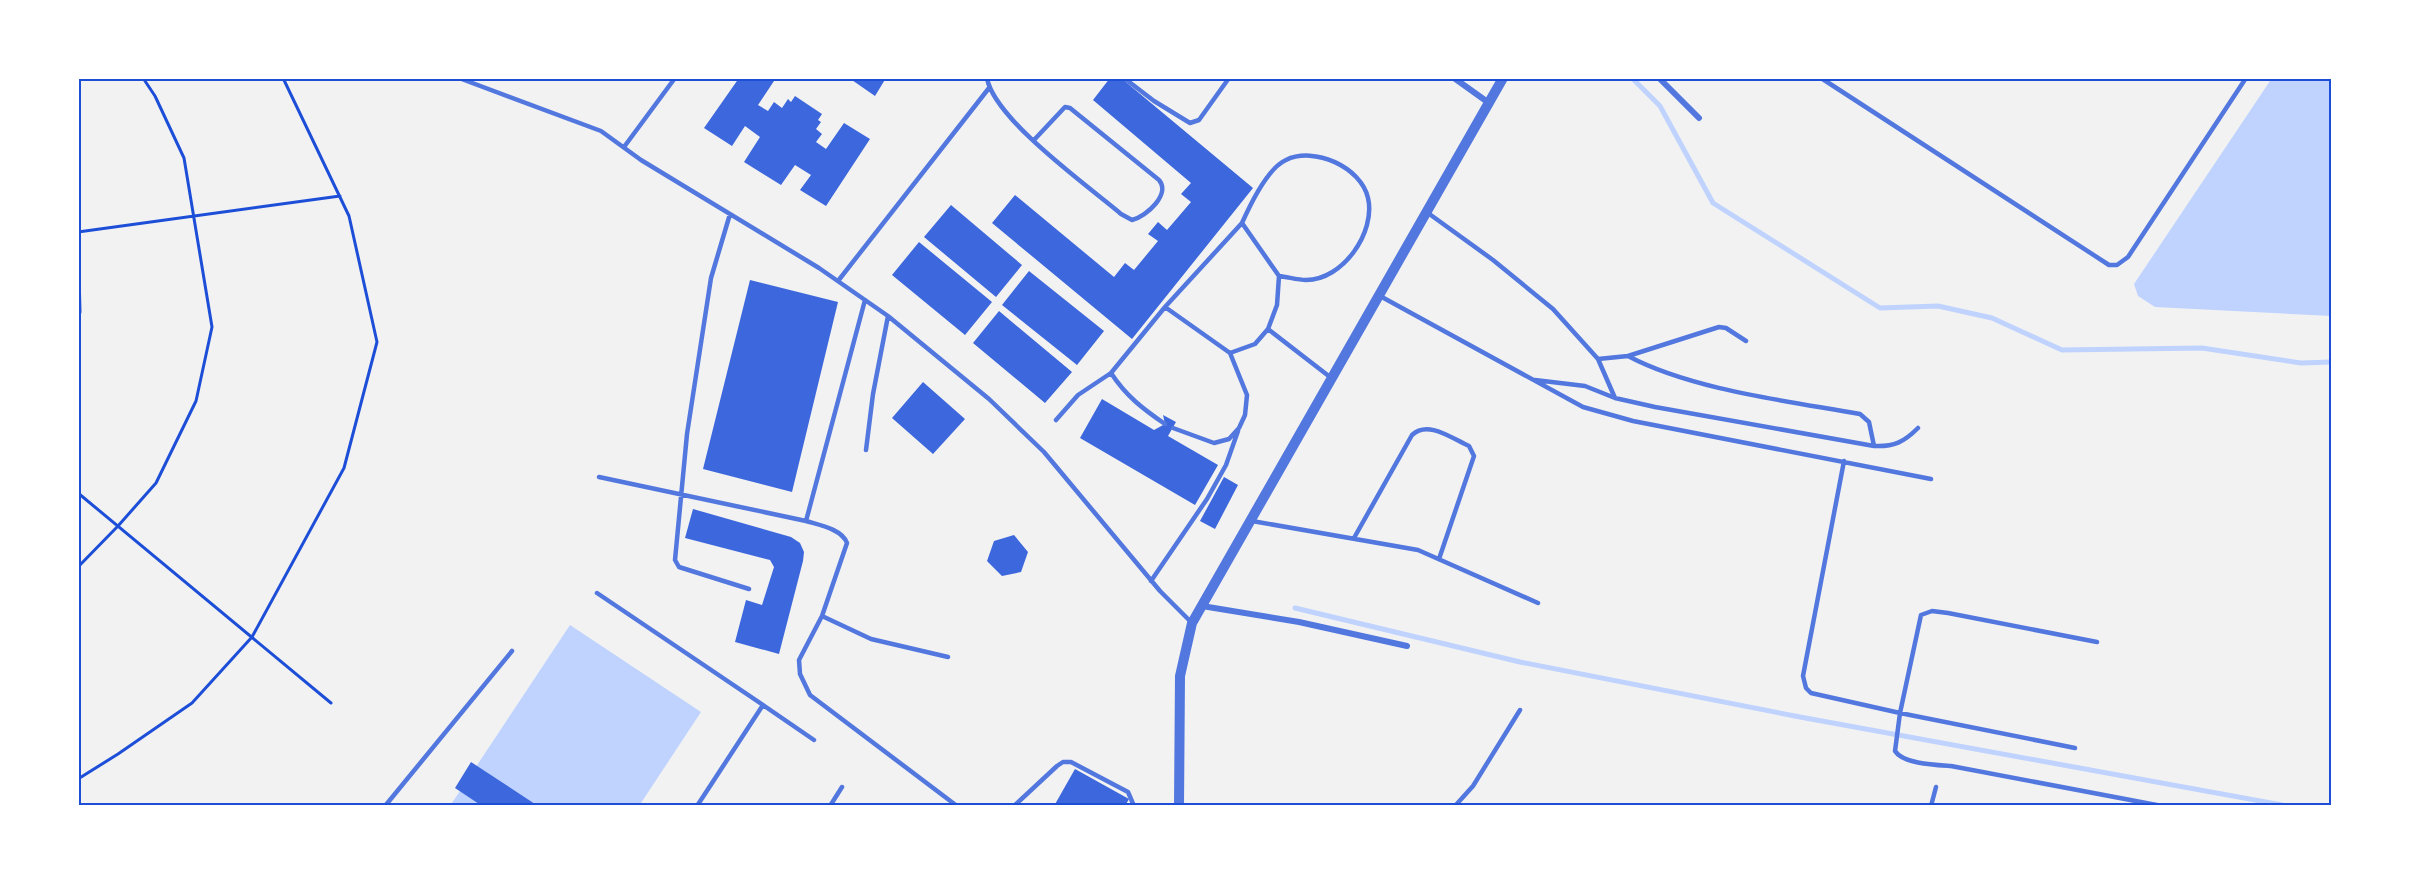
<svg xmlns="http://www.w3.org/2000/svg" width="2409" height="884" viewBox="0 0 2409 884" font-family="'Fira Sans',sans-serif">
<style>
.water{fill:#bfd3fe}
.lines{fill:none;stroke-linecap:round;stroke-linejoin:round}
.stream{stroke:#bfd3fe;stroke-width:5}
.building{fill:#3d67dc}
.path{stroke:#1d4ed8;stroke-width:3}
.service{stroke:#5277de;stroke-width:4.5}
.minor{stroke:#5277de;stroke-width:6}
.tertiary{stroke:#5277de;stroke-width:10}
.neatline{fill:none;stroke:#1d4ed8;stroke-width:2}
</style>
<rect width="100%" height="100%" fill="#f2f2f2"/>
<path class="water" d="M2272,78H2331V316L2155,307L2138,296L2134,284Z
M570,625L701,712L639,806H450Z"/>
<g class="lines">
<path class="stream" d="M1632,78L1660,106L1713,203L1880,308L1938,306L1992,318L2062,350L2202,348L2301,363L2331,362
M1295,608L1520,662L1800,717L2288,806"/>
</g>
<path class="building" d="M739,78H776L758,105L768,111L774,102L782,108L788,99L791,102L795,96L822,114L818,120L821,122L816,129L822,134L816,142L826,149L844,123L870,139L826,206L800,190L811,175L795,165L781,185L744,162L760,137L745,126L732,146L704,128Z
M849,78H886L875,96Z
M1110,78H1121L1253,188L1132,339L992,223L1015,195L1114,277L1125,263L1134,270L1158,241L1148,234L1158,222L1167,230L1191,202L1181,194L1191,183L1093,100Z
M951,205L1022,265L996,297L924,237Z
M919,242L992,302L965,335L892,275Z
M1029,271L1104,331L1077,365L1002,305Z
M750,280L838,302L792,492L703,469Z
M999,311L1072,372L1045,403L973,343Z
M923,382L965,419L933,454L892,418Z
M1102,399L1154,430L1165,424L1163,415L1176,422L1168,436L1218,465L1195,505L1080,438Z
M1224,477L1238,485L1215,529L1200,521Z
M693,509L791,537L800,543L804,552L803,561L779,654L735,642L746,600L762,605L774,567L770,560L685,538Z
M1014,535L1028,552L1021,572L1002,576L987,561L994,541Z
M471,762L538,806H482L455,788Z
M1075,769L1129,799L1125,806H1054Z"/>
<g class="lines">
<path class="path" d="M78,232L340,196
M78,320L80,312L78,232
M78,493L331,703
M78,567L118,526L156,483L196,401L212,327L184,158L155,96L143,78
M78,779L118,754L192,703L252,637L344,468L377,342L349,216L283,78"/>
<path class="service" d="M459,78L601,131L641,160L819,268L888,316L989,399L1044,452L1160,591L1192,623
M987,78C994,119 1088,186 1121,214L1132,220C1147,216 1171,194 1159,180L1070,108L1065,107L1034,140
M1124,78L1154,101L1190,123L1199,120L1229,78
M1821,78L2109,265H2117L2128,257L2246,78
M624,147L675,78
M1428,213L1493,260L1553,309L1598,359L1615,398
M730,214L711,278L687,434L675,560L679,567L749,589
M1279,276C1288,277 1298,280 1306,280C1343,280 1376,232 1368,198C1361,167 1314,146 1286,160C1268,168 1250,205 1242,223L1279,276L1277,305L1268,329L1330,377
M838,281L989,88
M1380,296L1583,407L1633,421L1931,479
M865,300L806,521C819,525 842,529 847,543L822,616L799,660L800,674L810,695L957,806
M1165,307L1230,353L1247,395L1245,415L1239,428L1229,439L1214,443L1173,428
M1230,353L1255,344L1268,329
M1628,356C1692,390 1788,401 1860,414L1869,422L1874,446
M1598,359L1628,356L1719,327L1726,328L1746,341
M1535,380L1585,386L1615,398L1655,407L1874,446C1894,447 1904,442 1918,428
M1056,420L1078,395L1111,373
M1165,424C1143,409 1126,396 1111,373L1165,307L1242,223
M866,450L873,394L888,316
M1844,461L1803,676L1806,688L1811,693L1900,713L2075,748
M599,477L806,521
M1252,521L1418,550L1538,603
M1354,538L1412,435C1428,420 1451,438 1469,446L1474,456L1439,559
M1151,581L1207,499L1226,465L1238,431
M597,593L763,705
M822,616L871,639L948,657
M2097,642L1948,613L1932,611L1921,615L1900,713L1895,751C1903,764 1936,765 1951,766L2162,806
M385,806L512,651
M697,806L763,705L814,740
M830,806L842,787
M1014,806L1057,766L1063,762H1071L1128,792L1134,806
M1455,806L1473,786L1520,710
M1931,806L1936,787"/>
<path class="minor" d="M1454,78L1489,103
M1659,78L1699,118
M1202,606L1299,622L1407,646"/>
<path class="tertiary" d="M1179,806L1180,676L1192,623L1503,78"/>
</g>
<rect width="2409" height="884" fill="none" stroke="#ffffff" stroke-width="159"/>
<rect x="80" y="80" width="2250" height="724" class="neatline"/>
</svg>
